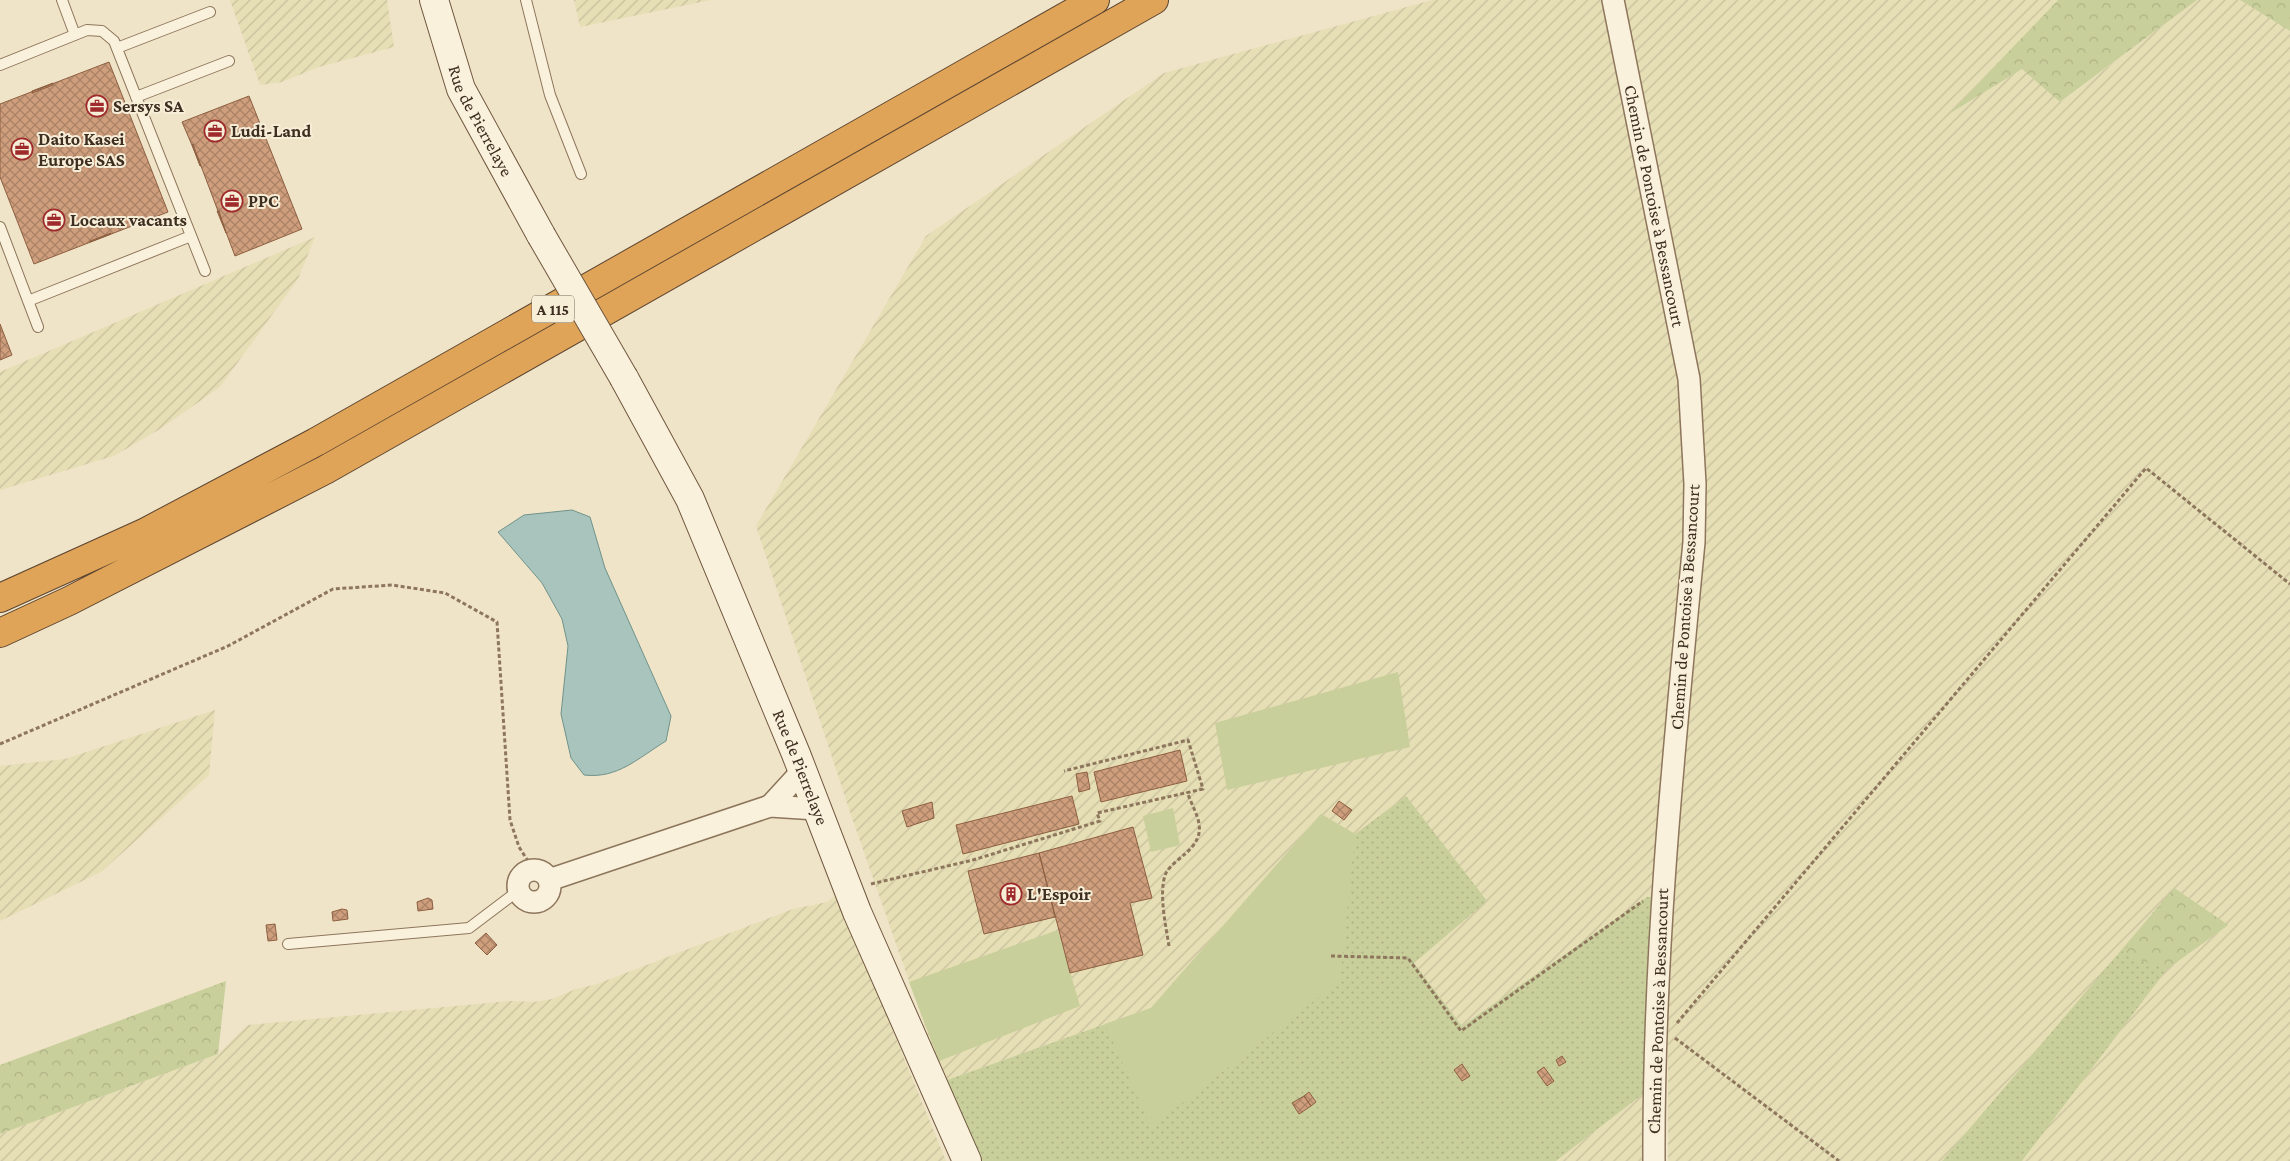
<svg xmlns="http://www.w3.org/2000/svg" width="2290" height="1161" viewBox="0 0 2290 1161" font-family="'Crimson Pro',serif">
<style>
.farmland{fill:url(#farmland-furrows)}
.grass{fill:url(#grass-dots)}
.forest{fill:url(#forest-crowns)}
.garden{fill:#c9cf9b}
.water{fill:#a9c4bc;stroke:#6f938a}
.building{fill:url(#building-cross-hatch);stroke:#8d5f41}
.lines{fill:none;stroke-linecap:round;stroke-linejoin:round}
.lane-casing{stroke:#8d765c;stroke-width:12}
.street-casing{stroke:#8d765c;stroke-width:24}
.secondary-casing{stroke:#6f573f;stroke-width:30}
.highway-casing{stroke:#5b4430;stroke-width:30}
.path{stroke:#8d765c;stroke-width:3;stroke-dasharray:4 2.5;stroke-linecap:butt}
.lane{stroke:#faf1dc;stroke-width:10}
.street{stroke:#faf1dc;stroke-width:21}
.secondary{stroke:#faf1dc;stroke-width:28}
.highway{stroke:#e0a458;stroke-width:28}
.secondary-bridge-casing{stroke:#6f573f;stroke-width:30;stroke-linecap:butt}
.secondary-bridge{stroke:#faf1dc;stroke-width:28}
.labels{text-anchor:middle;stroke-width:4;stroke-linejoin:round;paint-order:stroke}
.shield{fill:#f7eed8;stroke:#756857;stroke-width:1}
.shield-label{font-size:16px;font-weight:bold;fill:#3d2e20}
.poi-label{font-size:18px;font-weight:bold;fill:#3d2e20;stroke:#f7eed8;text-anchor:start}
.street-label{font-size:18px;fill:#3d2e20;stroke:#f7eed8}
</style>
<defs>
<pattern id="farmland-furrows" width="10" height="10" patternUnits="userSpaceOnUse" patternTransform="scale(1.25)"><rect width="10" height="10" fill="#e6deb5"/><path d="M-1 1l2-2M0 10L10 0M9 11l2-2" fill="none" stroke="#c6bf9b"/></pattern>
<pattern id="grass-dots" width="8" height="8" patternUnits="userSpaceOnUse" patternTransform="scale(1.25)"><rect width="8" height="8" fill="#c9cf9b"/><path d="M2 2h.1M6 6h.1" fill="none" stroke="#aeb285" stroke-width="1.8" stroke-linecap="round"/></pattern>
<pattern id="forest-crowns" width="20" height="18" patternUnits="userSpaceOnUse" patternTransform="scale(1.25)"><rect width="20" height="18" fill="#c9cf9b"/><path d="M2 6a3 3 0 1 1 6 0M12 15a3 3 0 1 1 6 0" fill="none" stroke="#aeb285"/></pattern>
<pattern id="building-cross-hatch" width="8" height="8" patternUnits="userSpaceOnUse" patternTransform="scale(1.25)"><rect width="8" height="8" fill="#cf9f7d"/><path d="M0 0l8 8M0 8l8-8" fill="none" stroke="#a98266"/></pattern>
</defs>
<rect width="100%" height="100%" fill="#f0e4c8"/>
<path class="farmland" d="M230,0H387L394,47L319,67L282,82L260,85Z
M574,0H711L580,27Z
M1432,0H2058L1951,113L2022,69L2061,102L2197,0H2240L2290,31V1161H1668V896L1647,897L1462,1026L1414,963L1406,797L1355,834L1321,814L1151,1008L944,1081L852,818L756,526L926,236L1164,73Z
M315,237L298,279L220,387L160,429L114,456L0,490V372Z
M215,710L209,775L101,872L0,921V766L65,759Z
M837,894L946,1161H0V1134L218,1054L248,1025L510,1001L534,1002L552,999L576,989L597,984L793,909L827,902Z
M1643,1094L1647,1098L1648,1161H1556Z"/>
<path class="grass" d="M1406,796L1487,901L1414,963L1462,1026L1647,897L1668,896L1661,1093L1643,1094L1556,1161H971L944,1081L1151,1008L1321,814L1355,834Z
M2174,888L2228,925L2167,969L2022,1161H1942Z"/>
<path class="forest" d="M2058,0H2197L2060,102L2022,69L1949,114Z
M2240,0H2290V31Z
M2174,888L2228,925L2167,969L2122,954Z
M226,981L218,1054L0,1134V1065Z"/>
<path class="garden" d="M1398,672L1410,747L1227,790L1215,723Z
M1173,808L1180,845L1151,852L1143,816Z
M1321,814L1355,834L1340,981L1151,1127L1105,1024L1151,1008Z
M1058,930L1080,1006L939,1061L909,982Z"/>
<path class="water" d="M572,510L590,517L605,568L671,716L666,741C638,758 618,779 584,775L571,758L561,714L568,646L562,619L542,583L498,532L524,515Z"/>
<path class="building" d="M109,62L168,212L34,264L0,177V104Z
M53,83V85L32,93V91Z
M249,96L302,229L235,256L201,166L182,122Z
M193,144L201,166H200L192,145Z
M217,211H219L226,233Z
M111,233V234L90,242V241Z
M0,324L12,355L0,360Z
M1180,750L1187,781L1101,802L1094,772Z
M1087,772L1090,789L1079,792L1076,774Z
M1072,796L1079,824L963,854L956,825Z
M1339,801L1352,810L1344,820L1332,811Z
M932,802L934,818L907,827L902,811Z
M1133,827L1152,898L1130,903L1143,955L1070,973L1039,853Z
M1039,853L1055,917L984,934L968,871Z
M428,898L432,900L433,909L418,911L417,902Z
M342,909L347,910L348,919L333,921L332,912Z
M275,924L277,940L268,941L266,925Z
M486,933L497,945L487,955L475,943Z
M1562,1056L1566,1062L1559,1066L1556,1060Z
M1462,1064L1470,1076L1462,1081L1454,1070Z
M1544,1067L1554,1081L1547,1086L1537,1072Z
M1309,1092L1316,1102L1311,1106L1304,1096Z
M1304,1096L1311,1106L1299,1114L1292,1103Z"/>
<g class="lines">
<g class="lane-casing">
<path id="lane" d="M62,0L75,35
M526,0L550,95L581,174
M117,48L210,12
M0,65L87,30L102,31L114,41L205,271
M136,97L229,61
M0,227L38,327
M28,301L191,236
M288,944L469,928L518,891"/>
</g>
<g class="street-casing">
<g id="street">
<path id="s1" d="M1613,0L1689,379L1695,484L1694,542C1674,748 1653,954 1654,1161"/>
<path d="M770,806L802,771"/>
<circle cx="534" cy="886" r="16"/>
<path d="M549,880L770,806L816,809"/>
</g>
</g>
<g class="secondary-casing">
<g id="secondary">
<path id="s2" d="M434,0L461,89L541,235"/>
<path id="s3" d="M624,378L690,499L796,754L857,912L967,1161"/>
</g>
</g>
<g class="highway-casing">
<path id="highway" d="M0,598L144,533L316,442L1095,0
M0,633L69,601L325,470L1154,0"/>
</g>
<path class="path" d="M0,744L228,646L333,589L392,585L445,593L497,622L510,820L519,847L533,869
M871,884L973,860L1100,821L1097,813L1203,789L1188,740L1064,771
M1169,946C1166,927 1158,891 1166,873C1170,866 1179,859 1185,854C1210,832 1197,818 1187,792
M1331,956L1408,958L1461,1031L1643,901
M1677,1023L2146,468L2290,584
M1675,1038L1839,1161"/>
<use href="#lane" class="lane"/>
<use href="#street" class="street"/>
<use href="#secondary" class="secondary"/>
<use href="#highway" class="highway"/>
<g class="secondary-bridge-casing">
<path id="secondary-bridge" d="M541,235L624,378"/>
</g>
<use href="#secondary-bridge" class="secondary-bridge"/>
</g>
<defs>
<g id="office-ring" transform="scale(1.125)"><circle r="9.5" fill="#f7eed8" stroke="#9e2a2b" stroke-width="1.5"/><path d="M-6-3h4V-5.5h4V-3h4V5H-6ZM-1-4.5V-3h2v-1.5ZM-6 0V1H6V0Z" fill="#9e2a2b"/></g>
<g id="building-ring" transform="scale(1.125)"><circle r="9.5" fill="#f7eed8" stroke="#9e2a2b" stroke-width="1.5"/><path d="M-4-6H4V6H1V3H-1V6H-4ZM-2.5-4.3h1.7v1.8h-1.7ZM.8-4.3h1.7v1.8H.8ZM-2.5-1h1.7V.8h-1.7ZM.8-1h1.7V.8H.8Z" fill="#9e2a2b"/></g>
</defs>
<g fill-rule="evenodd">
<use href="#office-ring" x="97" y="106"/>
<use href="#office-ring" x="215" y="131"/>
<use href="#office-ring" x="22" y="149"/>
<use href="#office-ring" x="232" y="201"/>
<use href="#office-ring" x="54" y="220"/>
<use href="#building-ring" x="1011" y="894"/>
</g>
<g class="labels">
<rect class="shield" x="532" y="295.5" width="42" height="27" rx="4"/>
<g class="shield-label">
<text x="553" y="315">A 115</text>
</g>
<g class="poi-label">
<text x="113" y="112">Sersys SA</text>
<text x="231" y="137">Ludi-Land</text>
<text x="38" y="145">Daito Kasei<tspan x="38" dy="21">Europe SAS</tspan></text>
<text x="248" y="207">PPC</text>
<text x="70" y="226">Locaux vacants</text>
<text x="1027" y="900">L'Espoir</text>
</g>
<g class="street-label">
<text dy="6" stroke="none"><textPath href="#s2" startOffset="130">Rue de Pierrelaye</textPath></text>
<text dy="6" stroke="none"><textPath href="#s1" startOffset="210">Chemin de Pontoise à Bessancourt</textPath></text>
<text transform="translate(1685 607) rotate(-86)" y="6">Chemin de Pontoise à Bessancourt</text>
<text dy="6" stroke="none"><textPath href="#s3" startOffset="428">Rue de Pierrelaye</textPath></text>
<text transform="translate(1658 1011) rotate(-88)" y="6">Chemin de Pontoise à Bessancourt</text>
</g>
</g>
</svg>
